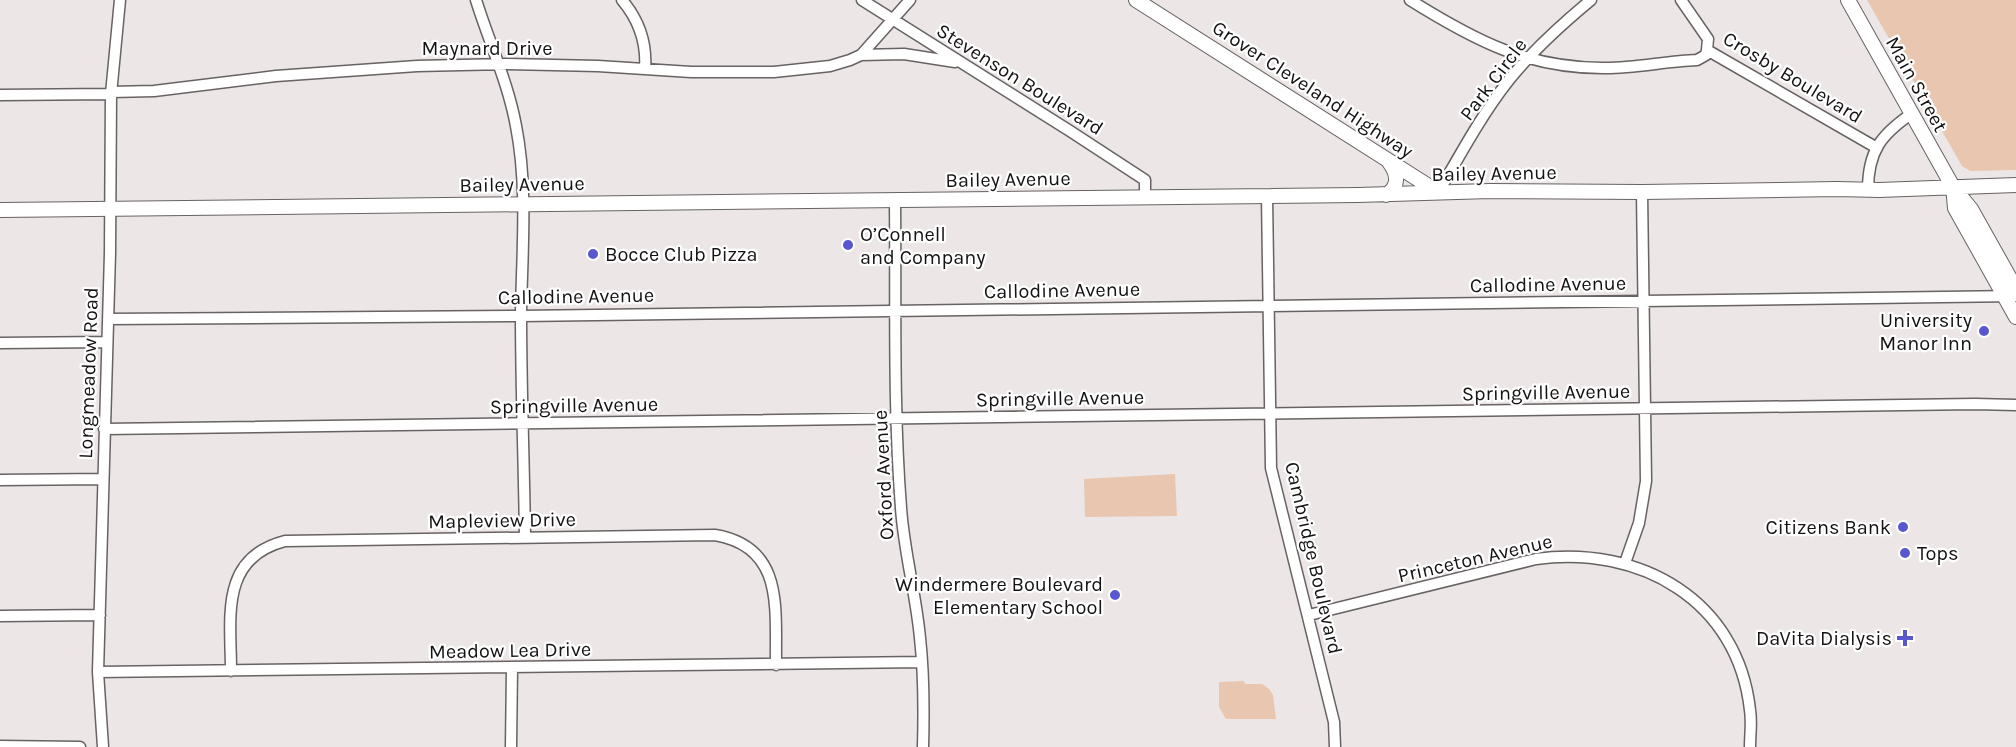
<svg xmlns="http://www.w3.org/2000/svg" width="2016" height="747" viewBox="0 0 2016 747" font-family="Karla,sans-serif">
<style>
.green{fill:#e8c6af}
.lines{fill:none;stroke-linecap:round;stroke-linejoin:round}
.minor-casing{stroke:#686262;stroke-width:13}
.major-casing{stroke:#686262;stroke-width:16}
.minor{stroke:#fff;stroke-width:10}
.major{stroke:#fff;stroke-width:14}
.poi-dot{fill:#5957cf;stroke:#fff;stroke-width:2}
.labels{text-anchor:middle;stroke-width:4.5;stroke-linejoin:round;paint-order:stroke}
.street-label{font-size:20px;fill:#141212;stroke:#fff}
.poi-label{font-size:20px;fill:#141212;stroke:#fff;text-anchor:end}
</style>
<rect width="100%" height="100%" fill="#ece6e6"/>
<path class="green" d="M1867,0H2016V170L1970,171L1962,166Z
M1175,474L1177,516L1085,517L1084,479Z
M1244,681L1245,684H1262L1269,689L1273,695L1276,719H1226L1219,707V682Z"/>
<g class="lines">
<g class="minor-casing">
<path id="minor" d="M476,0C489,42 508,82 516,126C528,187 522,251 521,313C521,388 524,462 525,537
M622,0C639,20 647,42 645,69
M862,0L1070,131L1145,180V197
M1410,0C1474,40 1528,69 1606,68C1636,68 1667,61 1697,60L1706,55L1707,50
M1681,0L1708,39L1707,50
M1707,50L1877,148
M861,55L904,54L955,62
M111,92L154,91L276,76L417,66L506,64L598,66L691,72H774L830,66L850,60L861,55L910,0
M0,95L111,94
M1868,190C1868,151 1881,135 1911,114
M1438,193C1460,155 1482,114 1509,80C1533,50 1562,24 1591,0
M1267,196L1271,468L1334,722L1335,747
M895,200C896,302 893,406 901,508C904,552 916,594 920,638C924,674 924,711 923,747
M108,319L521,316L2016,296
M0,343L107,342
M104,429L1975,404L2016,405
M0,480L103,479
M1625,563L1639,523L1646,481L1642,192
M1309,615L1536,559C1640,545 1738,600 1750,710C1752,722 1750,735 1750,747
M0,616L100,615
M231,671C231,618 219,558 285,541L715,535C785,547 775,609 776,665
M98,672L922,662
M0,746L80,747
M103,747L98,672L110,253L111,94L120,0
M511,747L512,668"/>
</g>
<g class="major-casing">
<path id="major" d="M1136,0L1438,192
M1848,0L1953,187L1971,209L2016,289
M1953,187L1955,208L2016,317
M1386,195C1400,186 1398,174 1389,162
M0,210L1358,195L1490,191L1642,192L1837,189L1879,190L2016,185"/>
</g>
<use href="#minor" class="minor"/>
<use href="#major" class="major"/>
</g>
<g class="poi-dot">
<circle cx="848" cy="245" r="6"/>
<circle cx="593" cy="254" r="6"/>
<circle cx="1984" cy="331" r="6"/>
<circle cx="1903" cy="527" r="6"/>
<circle cx="1905" cy="553" r="6"/>
<circle cx="1115" cy="595" r="6"/>
<path d="M1902 629h6v6h6v6h-6v6h-6v-6h-6v-6h6z"/>
</g>
<g class="labels">
<g class="street-label">
<text x="487" y="55">Maynard Drive</text>
<text transform="translate(1793 77) rotate(31)" y="7">Crosby Boulevard</text>
<text transform="translate(1020 79) rotate(32)" y="7">Stevenson Boulevard</text>
<text transform="translate(1493 79) rotate(-53)" y="7">Park Circle</text>
<text transform="translate(1917 84) rotate(61)" y="7">Main Street</text>
<text transform="translate(1313 89) rotate(33)" y="7">Grover Cleveland Highway</text>
<text transform="translate(1494 173) rotate(-1)" y="7">Bailey Avenue</text>
<text transform="translate(1008 179) rotate(-1)" y="7">Bailey Avenue</text>
<text transform="translate(522 184) rotate(-1)" y="7">Bailey Avenue</text>
<text transform="translate(1548 284) rotate(-1)" y="7">Callodine Avenue</text>
<text transform="translate(1062 290) rotate(-1)" y="7">Callodine Avenue</text>
<text transform="translate(576 296) rotate(-1)" y="7">Callodine Avenue</text>
<text transform="translate(88 373) rotate(-88)" y="7">Longmeadow Road</text>
<text transform="translate(1546 392) rotate(-1)" y="7">Springville Avenue</text>
<text transform="translate(1060 398) rotate(-1)" y="7">Springville Avenue</text>
<text transform="translate(574 405) rotate(-1)" y="7">Springville Avenue</text>
<text transform="translate(883 475) rotate(-93)" y="7">Oxford Avenue</text>
<text transform="translate(502 520) rotate(-1)" y="7">Mapleview Drive</text>
<text transform="translate(1314 558) rotate(77)" y="7">Cambridge Boulevard</text>
<text transform="translate(1475 558) rotate(-13)" y="7">Princeton Avenue</text>
<text transform="translate(510 650) rotate(-1)" y="7">Meadow Lea Drive</text>
</g>
<g class="poi-label">
<text x="860" y="241" text-anchor="start">O’Connell<tspan x="860" dy="23">and Company</tspan></text>
<text x="605" y="261" text-anchor="start">Bocce Club Pizza</text>
<text x="1972" y="327">University<tspan x="1972" dy="23">Manor Inn</tspan></text>
<text x="1891" y="534">Citizens Bank</text>
<text x="1917" y="560" text-anchor="start">Tops</text>
<text x="1103" y="591">Windermere Boulevard<tspan x="1103" dy="23">Elementary School</tspan></text>
<text x="1892" y="645">DaVita Dialysis</text>
</g>
</g>
</svg>
